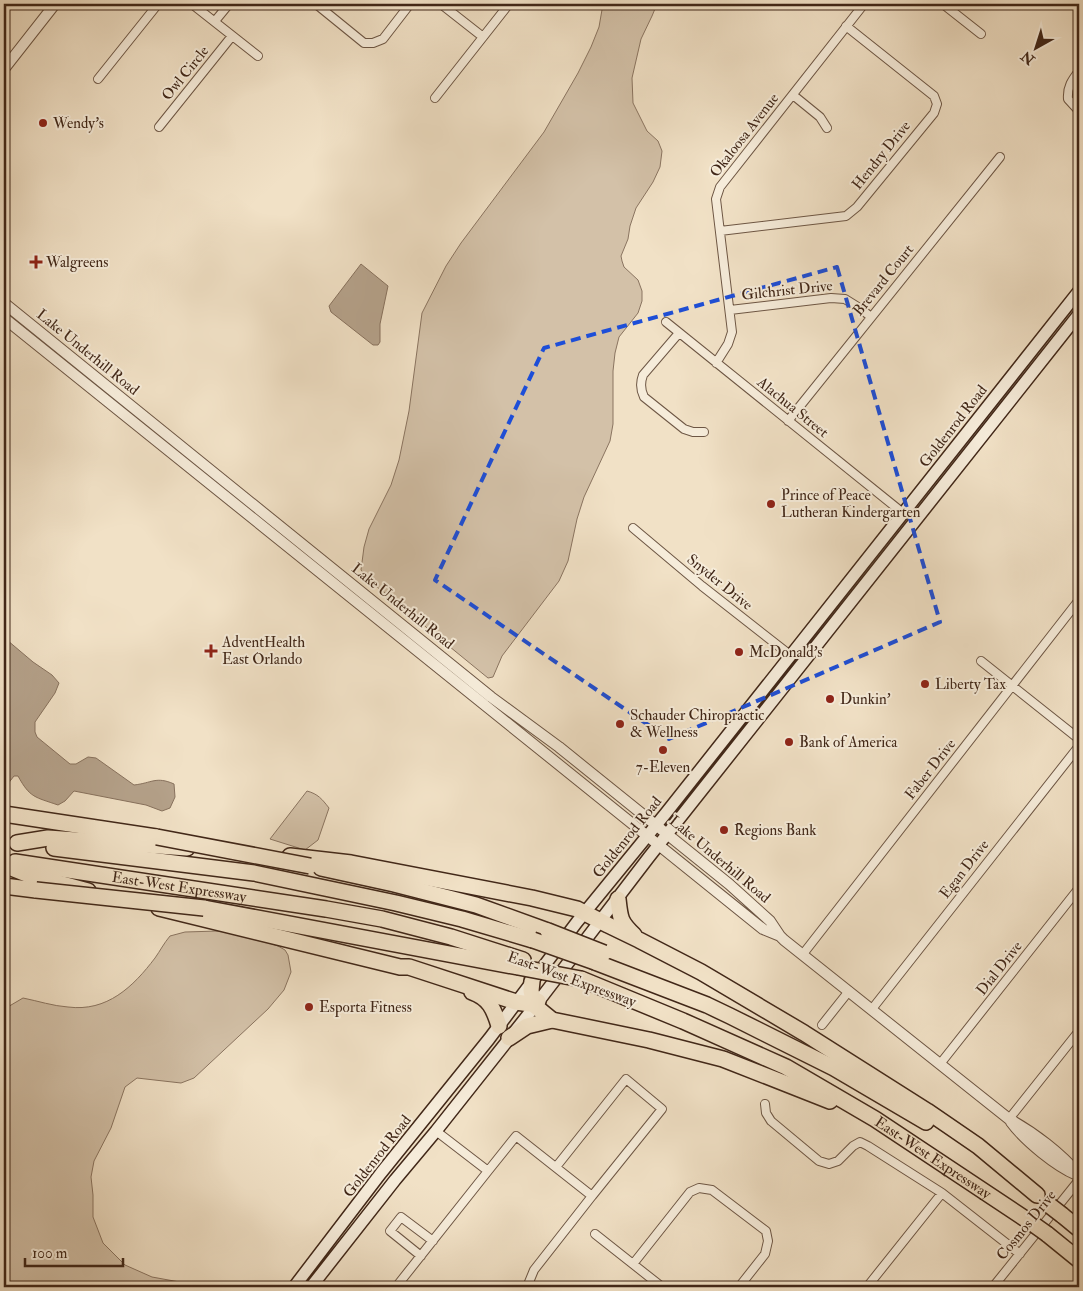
<svg xmlns="http://www.w3.org/2000/svg" width="1083" height="1291" viewBox="0 0 1083 1291" font-family="'IM FELL Double Pica',serif">
<style>
.green{fill:#d3c1a8;stroke:#8a7460}
.water{fill:#b5a28b;stroke:#87715d}
.lines{fill:none;stroke-linecap:round;stroke-linejoin:round}
.minor-casing{stroke:#6d5644;stroke-width:10}
.tertiary-casing{stroke:#6d5644;stroke-width:12}
.secondary-casing{stroke:#412718;stroke-width:14}
.motorway-casing{stroke:#412718;stroke-width:18}
.minor{stroke:#f6ecda;stroke-width:8}
.tertiary{stroke:#f6ecda;stroke-width:10}
.secondary{stroke:#f6ecda;stroke-width:11}
.motorway{stroke:#f1e1c6;stroke-width:15}
.motorway-bridge-casing{stroke:#412718;stroke-width:18;stroke-linecap:butt}
.motorway-bridge{stroke:#f1e1c6;stroke-width:15}
.marked{fill:none;stroke:#1d4ed8;stroke-width:4;stroke-dasharray:10 6;stroke-linejoin:round}
.poi-dot{fill:#8f2418;stroke:#f6ecda;stroke-width:2}
.labels{text-anchor:middle;stroke-width:4;stroke-linejoin:round;paint-order:stroke}
.street-label{font-size:15px;fill:#412718;stroke:#f6ecda}
.poi-label{font-size:15px;fill:#412718;stroke:#f6ecda;text-anchor:start}
</style>
<rect width="100%" height="100%" fill="#f1e1c6"/>
<filter id="stains"><feTurbulence type="fractalNoise" baseFrequency=".004" numOctaves="4"/><feColorMatrix values="0 0 0 0 .2 0 0 0 0 .09 0 0 0 0 .02 0 0 0 .5 -.17"/></filter>
<radialGradient id="worn" r=".72"><stop offset=".6" stop-color="#630" stop-opacity="0"/><stop offset="1" stop-color="#630" stop-opacity=".3"/></radialGradient>
<path class="green" d="M603,4H657L652,16L641,39L632,78L633,103L647,131L658,141L662,151L660,167L653,182L636,208L630,226L628,239L621,256L622,261L624,267L638,280L642,291V301L638,313L619,337L615,353L613,371V424L610,441L584,497L577,519L568,561L559,581L502,656L493,677L488,678L428,629L404,606L371,583L361,570L364,547L369,529L391,485L399,460L409,411L422,313L446,266L461,243L544,132L578,73L591,47L599,27Z
M307,791C318,794 322,799 329,808L318,840L305,850L270,839Z
M218,931L234,932L249,936L278,946L285,950L288,955L291,972L284,990L268,1009L194,1078L181,1083L137,1078L125,1087L111,1128L94,1161L91,1177L93,1195V1217L103,1243L125,1265L152,1277L185,1283L196,1287H4V1011L6,1008L23,998C38,1001 53,1006 68,1007C107,1012 133,987 155,958C160,951 164,943 170,936L185,932Z"/>
<path class="water" d="M361,264L388,286L380,324V342L378,345H373L331,312L329,306Z
M4,636L7,640L33,662L52,675L59,683L55,693L35,722V732L37,737L70,764H76L88,757L96,758L134,785C152,783 156,776 174,784L175,797L170,808L162,811L146,805L74,791L65,801L58,805C35,797 30,798 18,776H14L7,785L4,786Z"/>
<g class="lines">
<g class="minor-casing">
<path id="minor" d="M192,4L258,56
M316,4L364,43H373L383,39L410,4
M441,4L483,37
M943,4L981,34
M215,21L229,4
M1079,71C1072,80 1067,87 1068,99L1079,111
M98,79L158,4
M793,95L820,117L827,128
M435,98L509,4
M159,127L232,36
M720,231L846,216L857,207L934,113L937,104L934,96L846,26
M730,310L831,298L845,299L861,309L871,317
M666,322L903,513
M679,333L643,375C640,383 640,389 644,397L684,429L693,432H704
M716,363L728,344L732,332L716,199L720,187L864,4
M788,421L1000,157
M633,528L702,586L790,655
M981,661L1079,739
M803,954L1079,600
M872,1009L1079,746
M822,1025L849,991
M940,1064L1079,888
M765,1104L766,1113L771,1121L819,1161L829,1164L838,1161L853,1146L860,1142L868,1146L942,1193L1020,1254
M1009,1119L1079,1031
M436,1131L488,1171L516,1136L592,1196L662,1109L626,1079L556,1167
M595,1234L662,1287
M421,1256L390,1231L401,1217L433,1241
M633,1264L690,1192L699,1188L712,1190L766,1231L768,1241L765,1254L739,1287
M396,1287L488,1171
M527,1287L534,1270L592,1196
M867,1287L942,1193
M993,1287L1079,1180"/>
</g>
<g class="tertiary-casing">
<path id="tertiary" d="M4,69L55,4
M4,303L491,697L559,747L729,884L770,921L780,936L784,940L1009,1119C1033,1132 1062,1154 1079,1175
M4,318L763,929L780,936
M1011,1122C1025,1141 1056,1166 1077,1175"/>
</g>
<g class="secondary-casing">
<path id="secondary" d="M294,1287L381,1173L489,1039L577,922L666,813L1079,291
M311,1287L395,1180L436,1131L535,1006L649,857L1079,314"/>
</g>
<g class="motorway-casing">
<g id="motorway">
<path d="M4,814L156,837"/>
<path d="M17,843L48,838L187,848"/>
<path d="M54,848L254,873L396,903L462,919L533,940"/>
<path d="M290,856L351,863L532,898L577,909L608,925L639,940L701,972L804,1033L927,1111L978,1146L1037,1195"/>
<path id="s1" d="M15,862L326,909L382,919L451,937L523,960"/>
<path d="M4,865L29,875L88,891"/>
<path d="M321,868L394,884L476,905L548,931"/>
<path d="M4,886L36,890"/>
<path d="M618,899C620,918 620,922 634,935"/>
<path d="M159,908L400,967H409L516,1002L530,1004L538,1001"/>
<path d="M204,908L518,967"/>
<path d="M595,962L707,1005L730,1016L834,1068L926,1122"/>
<path id="s2" d="M581,979L683,1021L786,1067L875,1119L1033,1224"/>
<path d="M532,981L531,991L535,1006L552,1020L649,1040L723,1059L830,1101"/>
<path d="M472,992C489,998 494,1009 499,1026"/>
<path d="M509,1038L527,1026L552,1020"/>
<path d="M1062,1215L1079,1229"/>
<path d="M1047,1234L1079,1260"/>
</g>
</g>
<use href="#minor" class="minor"/>
<use href="#tertiary" class="tertiary"/>
<use href="#secondary" class="secondary"/>
<use href="#motorway" class="motorway"/>
<g class="motorway-bridge-casing">
<path id="motorway-bridge" d="M157,837L310,866
M36,890L204,908
M548,931L604,953
M533,940L595,962
M518,967L581,979
M1049,1205L1062,1215
M1033,1224L1047,1234"/>
</g>
<use href="#motorway-bridge" class="motorway-bridge"/>
</g>
<path class="marked" d="M837,267L940,622L669,739L435,580L544,348Z"/>
<g class="poi-dot">
<circle cx="43" cy="123" r="5"/>
<path d="M33.5 254.5h5v5h5v5h-5v5h-5v-5h-5v-5h5z"/>
<circle cx="771" cy="504" r="5"/>
<path d="M208.5 643.5h5v5h5v5h-5v5h-5v-5h-5v-5h5z"/>
<circle cx="739" cy="652" r="5"/>
<circle cx="925" cy="684" r="5"/>
<circle cx="830" cy="699" r="5"/>
<circle cx="620" cy="724" r="5"/>
<circle cx="789" cy="742" r="5"/>
<circle cx="663" cy="750" r="5"/>
<circle cx="724" cy="830" r="5"/>
<circle cx="309" cy="1007" r="5"/>
</g>
<g class="labels">
<g class="street-label">
<text transform="translate(185 73) rotate(-51)" y="5">Owl Circle</text>
<text transform="translate(744 135) rotate(-52)" y="5">Okaloosa Avenue</text>
<text transform="translate(881 155) rotate(-51)" y="5">Hendry Drive</text>
<text transform="translate(883 280) rotate(-51)" y="5">Brevard Court</text>
<text transform="translate(787 290) rotate(-6)" y="5">Gilchrist Drive</text>
<text transform="translate(88 352) rotate(39)" y="5">Lake Underhill Road</text>
<text transform="translate(793 407) rotate(39)" y="5">Alachua Street</text>
<text transform="translate(953 426) rotate(-52)" y="5">Goldenrod Road</text>
<text transform="translate(720 582) rotate(39)" y="5">Snyder Drive</text>
<text transform="translate(403 606) rotate(39)" y="5">Lake Underhill Road</text>
<text transform="translate(930 769) rotate(-52)" y="5">Faber Drive</text>
<text transform="translate(627 837) rotate(-51)" y="5">Goldenrod Road</text>
<text transform="translate(720 859) rotate(40)" y="5">Lake Underhill Road</text>
<text transform="translate(964 869) rotate(-52)" y="5">Egan Drive</text>
<text dy="5" stroke="none"><textPath href="#s1" startOffset="166">East-West Expressway</textPath></text>
<text transform="translate(999 968) rotate(-52)" y="5">Dial Drive</text>
<text transform="translate(572 979) rotate(20)" y="5">East-West Expressway</text>
<text transform="translate(377 1156) rotate(-52)" y="5">Goldenrod Road</text>
<text dy="5" stroke="none"><textPath href="#s2" startOffset="396">East-West Expressway</textPath></text>
<text transform="translate(1026 1225) rotate(-51)" y="5">Cosmos Drive</text>
</g>
<g class="poi-label">
<text x="53" y="128">Wendy's</text>
<text x="46" y="267">Walgreens</text>
<text x="781" y="500">Prince of Peace<tspan x="781" dy="17">Lutheran Kindergarten</tspan></text>
<text x="222" y="647">AdventHealth<tspan x="222" dy="17">East Orlando</tspan></text>
<text x="749" y="657">McDonald's</text>
<text x="935" y="689">Liberty Tax</text>
<text x="840" y="704">Dunkin'</text>
<text x="630" y="720">Schauder Chiropractic<tspan x="630" dy="17">&amp; Wellness</tspan></text>
<text x="799" y="747">Bank of America</text>
<text x="663" y="772" text-anchor="middle">7-Eleven</text>
<text x="734" y="835">Regions Bank</text>
<text x="319" y="1012">Esporta Fitness</text>
</g>
</g>
<rect width="1083" height="1291" fill="none" stroke="#f1e1c6" stroke-width="20"/>
<rect x="5" y="5" width="1073" height="1281" fill="none" stroke="#412718" stroke-width="2.5"/>
<rect x="10" y="10" width="1063" height="1271" fill="none" stroke="#412718"/>
<g transform="translate(1036 48) rotate(219)" stroke="#f6ecda" stroke-width="4" paint-order="stroke">
<path d="M0-4L9 19L0 12L-9 19Z" fill="#412718"/>
<text y="-8" font-size="14" font-weight="bold" text-anchor="middle" fill="#412718">N</text>
</g>
<path d="M25 1258v8h98v-8" fill="none" stroke="#412718" stroke-width="2.5"/>
<text x="32" y="1258" font-size="15" fill="#412718" stroke="#f6ecda" stroke-width="4" paint-order="stroke">100 m</text>
<rect width="100%" height="100%" filter="url(#stains)"/>
<rect width="100%" height="100%" fill="url(#worn)"/>
</svg>
